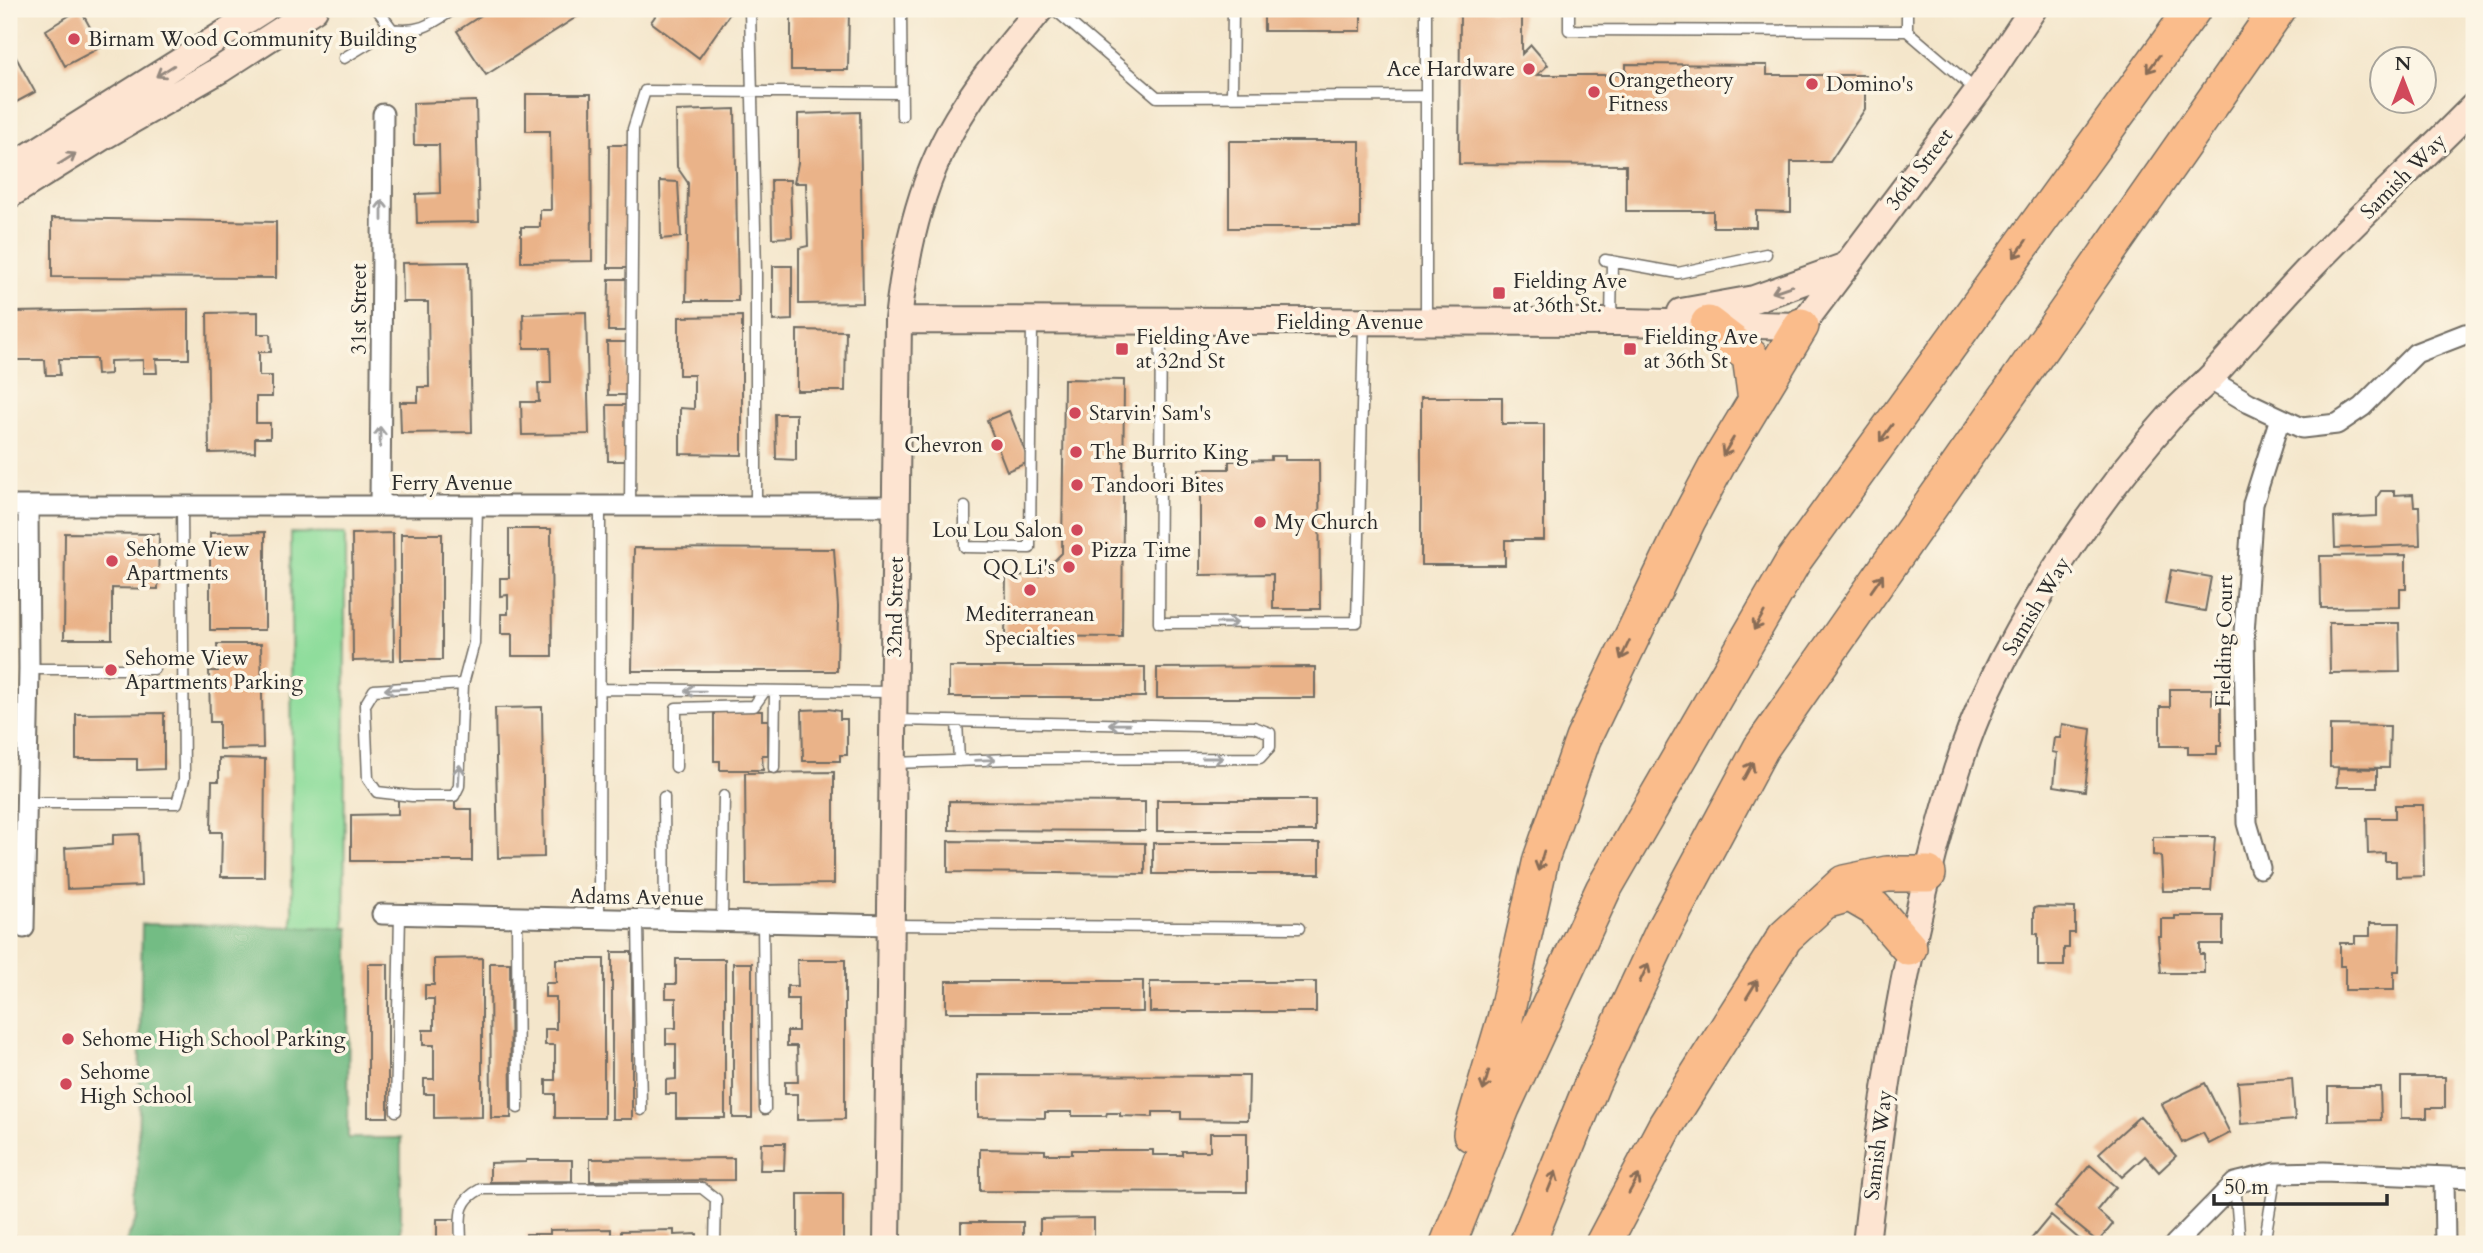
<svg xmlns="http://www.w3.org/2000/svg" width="2483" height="1253" viewBox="0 0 2483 1253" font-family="Cardo,serif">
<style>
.green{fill:#8fdd9c;stroke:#5d8464;stroke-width:2}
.forest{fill:#73bc84;stroke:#4f7458;stroke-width:2}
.building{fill:#eab389}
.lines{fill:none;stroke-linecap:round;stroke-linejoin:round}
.lane-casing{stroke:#716c63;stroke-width:13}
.street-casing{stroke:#716c63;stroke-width:23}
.secondary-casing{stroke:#716c63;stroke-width:30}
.highway-casing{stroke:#716c63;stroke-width:38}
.lane{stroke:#fff;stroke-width:10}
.street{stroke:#fff;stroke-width:19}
.secondary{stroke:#fde4d1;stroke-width:26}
.highway{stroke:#fabc8b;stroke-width:35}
.oneway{stroke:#886c56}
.oneway2{stroke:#94887e}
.oneway3{stroke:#a0a0a0}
.poi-dot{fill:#d1495b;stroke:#fcf5e5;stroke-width:2.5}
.labels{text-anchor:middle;stroke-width:7;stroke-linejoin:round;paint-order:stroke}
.poi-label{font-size:21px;fill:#2b2b2b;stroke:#fcf5e5;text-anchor:start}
.street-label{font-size:21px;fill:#2b2b2b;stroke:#fcf5e5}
</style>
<rect width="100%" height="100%" fill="#fcf5e5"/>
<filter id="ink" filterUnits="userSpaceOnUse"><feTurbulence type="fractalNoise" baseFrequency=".0143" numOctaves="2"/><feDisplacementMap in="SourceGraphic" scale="14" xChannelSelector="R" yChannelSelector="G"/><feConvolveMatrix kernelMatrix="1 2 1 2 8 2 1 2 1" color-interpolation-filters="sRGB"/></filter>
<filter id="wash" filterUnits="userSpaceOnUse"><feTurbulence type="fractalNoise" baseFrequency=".00686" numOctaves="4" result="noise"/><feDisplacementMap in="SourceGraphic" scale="28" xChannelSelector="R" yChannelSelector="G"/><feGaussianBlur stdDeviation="1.57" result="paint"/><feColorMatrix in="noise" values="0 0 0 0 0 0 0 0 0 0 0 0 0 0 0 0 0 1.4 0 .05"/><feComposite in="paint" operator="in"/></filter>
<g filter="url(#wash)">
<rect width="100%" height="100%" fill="#f4e6cb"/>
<path class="green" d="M291,533L345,534L344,1244H293Z"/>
<path class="forest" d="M142,924L349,928L348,1138H401V1244H125L137,1218Z"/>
<g id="blocks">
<path class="building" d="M80,9L101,47L65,66L46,30Z
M491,9H589L486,75L457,31Z
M660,9H733L699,58L651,22Z
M791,9H849L848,70H791Z
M1264,9H1361V31H1264Z
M1460,9H1522V54L1531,45L1548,65L1537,75H1626V64L1767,65V75H1865V109L1830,162H1791V212L1756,211V227H1713V211H1626V165L1459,164Z
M12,50L35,92L9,106V52Z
M526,94H591L592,261L521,262V227H540V210H551L550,131H526Z
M476,101L479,222L417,223L416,194L440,193L439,145H414L413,103Z
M735,109L738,301H686L688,183L677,167L676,111Z
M860,112L863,303L799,304V248L808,246L806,183H794L798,163V114Z
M1229,141H1360V228H1229Z
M609,145H628V268H608Z
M771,180H790L792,237L772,238Z
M660,181L678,182L681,237L661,239Z
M52,218L276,222V278L52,277Z
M469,262L472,432L401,433L400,402H418V387H429L428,302H403L402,263Z
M773,266H792V320L773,321Z
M609,279H627V331H608Z
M189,309V359H156L157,373H143V360L110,361V374L97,375L96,359H59L60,375H46L45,360H15L14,312Z
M258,312V334H270L271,352H259V376H272V397H256V423H270V438H255V452L209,453L207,313Z
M586,312L589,434L522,435L521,402H539L538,383H551L550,348H524L523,314Z
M742,316V455L680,454V408L694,409V375H679V317Z
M797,330L846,331L845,391H797Z
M607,342H626L627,395H608Z
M1064,379L1124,380L1122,637L1005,636L1006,575L1039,576L1062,553Z
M1421,397H1502V424H1544V540H1505V565H1421Z
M607,405H627V461H608Z
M1009,411L1029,462L1007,471L987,420Z
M775,414H796V460L776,459Z
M1271,456H1285V460H1319L1320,609H1273V574L1200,575V469H1229V461L1271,460Z
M2381,491H2394V495L2413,494L2414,506H2419L2420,545L2335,548L2334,518L2377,516V497Z
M509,529H551L552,656H512V634H501V614H508V595L500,596V578H509Z
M265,532V630H210V533Z
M65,533L159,534L158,589L112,588V639H64Z
M393,533L394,660L353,661L352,534Z
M401,534H442V660H401Z
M634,548L834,549L838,607L837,671H632Z
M2406,555V589H2400V607L2321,608L2320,556Z
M2171,570L2211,577L2205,611L2165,604Z
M2329,623H2399L2400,672L2330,673Z
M217,644H261L263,748L219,749V722H210L209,671H218Z
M949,667H1145V697H949Z
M1315,667V698H1157V668Z
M2170,689H2212V704H2221V746H2217V754H2188V746H2160V707H2170Z
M542,707L544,857L498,858L495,708Z
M828,709L840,711V719H847V755H840V761H803L802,710Z
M714,711H762V720H768V755H762L763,770H720V761H714Z
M164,713V769L137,770V759H76V714Z
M2062,724L2091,729L2085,791L2054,786L2057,753L2052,752L2054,738H2060Z
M2330,725L2390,726L2389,768L2330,767Z
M219,758L265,759L264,877H221L222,832H211L212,781H219Z
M2338,768L2377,769V787H2337Z
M834,772V884L746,885L745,773Z
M398,800H455V809H472V861H351V815L398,814Z
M1157,800H1315V831H1157Z
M949,801L1145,802V831L949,830Z
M2395,805H2423L2424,876L2396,877V861H2385V853L2368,854L2367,818H2395Z
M139,834L141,886L67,889L65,848L113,845V835Z
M2153,837H2215L2211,891H2163L2161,856L2153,855Z
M948,841L1145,843V874L948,872Z
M1153,843H1320V874H1153Z
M2038,907L2075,908V933H2069V948H2064V966H2038V934H2034V908Z
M2175,916H2223V944H2200V954H2204V973H2161L2158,936H2161V919H2175Z
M2370,923H2400L2399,971H2394V990H2345V966H2340V943H2355V936H2370Z
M612,952H632V1119H612Z
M482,958V1117L434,1118V1094H424V1079H434V1045H423V1030H434V999H425V985H434V959Z
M556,959H604V1118H555V1094H546V1080H555V1045H545V1029H556V997H545V983H556Z
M676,959H725V1118H676V1094H666V1080L676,1079V1044H666V1028H676V998H666V984H676Z
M797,960H845V1119L797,1120V1094H785V1082H798L797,1046H787V1031H798V999H787V986H798Z
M490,963H510L511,1118H491Z
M733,963H752V1118H733Z
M368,964H388V1117H368Z
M946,981H1143V1012H946Z
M1150,982H1316V1012H1150Z
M978,1075L1249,1076L1248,1120L1181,1119V1112H1153V1117L1120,1116V1113H1107L1106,1116H1072V1112H1045V1118L978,1117Z
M2401,1077H2445V1108H2427V1118H2401Z
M2292,1078L2295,1120L2241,1124L2238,1082Z
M2205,1083L2230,1133L2209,1144L2203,1133L2182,1143L2162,1104Z
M2328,1087H2380L2381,1120L2328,1121Z
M2140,1116L2176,1156L2159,1172L2145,1156L2122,1177L2099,1153Z
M1210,1133H1247V1192L980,1191V1149L1045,1150V1154H1072V1150H1153V1155H1182V1151H1210Z
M761,1143H785L784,1170H760Z
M734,1158V1180L590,1181V1159Z
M526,1160H572V1181L490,1182V1163L526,1162Z
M2090,1165L2116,1187L2097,1210L2113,1224L2098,1242L2055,1207Z
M798,1194H843V1244H798Z
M2051,1215L2085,1244H2027Z
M1094,1218V1244H1040V1219Z
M437,1219H456V1244H437Z
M961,1222H1023V1244H961Z
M9,1226L17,1239L9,1244Z
M611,1229V1235H621V1231L674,1230V1235L697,1234V1244H526V1234H550V1230Z"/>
</g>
</g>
<g filter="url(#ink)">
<use href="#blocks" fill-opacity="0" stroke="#716c63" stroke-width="2"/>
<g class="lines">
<g class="lane-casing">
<path id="lane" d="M750,9L756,273V506
M901,9L902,116
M1054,9L1157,97L1425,96
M1426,9V320
M1569,9V30L1907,31L1977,91
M392,29C421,33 431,24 454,9
M1907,31V9
M344,58L392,29L377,9
M1232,96L1233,9
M1605,260L1678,273L1766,254
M1611,322L1612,261
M1161,323L1159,623L1357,622L1364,322
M630,506L633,129L645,91L902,93
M965,507V547L1030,548L1032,321
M29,669H154
M463,684L374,690L365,705L368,779L377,792L412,796H454L459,786L463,684L474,643L477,506
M600,689L893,692
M957,721L959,761
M893,763L1012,759L1260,758L1270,747V733L1254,727L894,720
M676,767V708L754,706L764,692
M774,768L775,692
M664,797L665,921
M26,803H177L184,779L182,506
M517,917L518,1108
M599,919L600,506
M638,920L641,1110
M722,921L724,796
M763,922L765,1109
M891,925L1299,928
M396,1111L400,914
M2235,1184L2240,1244
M461,1244C461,1219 455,1202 481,1189L688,1188H702L716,1199L715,1244
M2264,1244L2276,1173"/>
</g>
<g class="street-casing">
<path id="street" d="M2209,379L2249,403L2302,428L2337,424L2362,407L2416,353L2465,334L2474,333
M9,506H896
M380,506L383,114
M2260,868L2247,823L2244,633L2253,504L2280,418
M382,914L891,925
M24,928L29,669L28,506
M2444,1178L2445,1244
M2175,1244L2235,1183L2276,1173L2324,1172L2474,1178"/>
</g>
<g class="secondary-casing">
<path id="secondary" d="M9,169L264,9
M9,195L102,137L221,69L314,9
M1681,312L1754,299L1846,266
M898,320L1624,322L1801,326L1978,91L2033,9
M887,1244L898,320C906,245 923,171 965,107C987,72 1014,41 1040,9
M1866,1244C1881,1112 1899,984 1933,855C1948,798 1963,743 1988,690C2032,597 2101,494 2170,417C2183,402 2199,390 2213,375C2246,339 2278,301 2312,266C2365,211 2421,160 2474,106"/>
</g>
<g class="highway-casing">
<path id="highway" d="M1708,324L1750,356L1756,401
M1825,901L1850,894L1874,908L1909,948
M1471,1134L1505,1019L1541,859L1583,739L1688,520L1720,460L1801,326
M1448,1244L1502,1108L1603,890L1794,560L2193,9
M1527,1244L1592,1084L1664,929L1761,748L2278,9
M1603,1244L1666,1125L1785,937L1844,883L1887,874H1928"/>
</g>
<use href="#lane" class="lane"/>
<use href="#street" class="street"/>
<use href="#secondary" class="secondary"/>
<use href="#highway" class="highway"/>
</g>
<defs><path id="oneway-shaft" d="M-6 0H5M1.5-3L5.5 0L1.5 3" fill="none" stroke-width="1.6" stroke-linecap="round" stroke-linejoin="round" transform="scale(1.75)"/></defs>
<g class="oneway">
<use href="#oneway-shaft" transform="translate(2153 64) rotate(126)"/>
<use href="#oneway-shaft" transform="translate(2020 249) rotate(126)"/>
<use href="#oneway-shaft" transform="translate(1886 433) rotate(126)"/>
<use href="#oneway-shaft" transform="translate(1728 447) rotate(121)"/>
<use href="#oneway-shaft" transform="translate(1877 583) rotate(-55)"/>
<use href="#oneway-shaft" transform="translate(1759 621) rotate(120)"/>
<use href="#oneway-shaft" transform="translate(1625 650) rotate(115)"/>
<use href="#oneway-shaft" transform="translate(1748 771) rotate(-62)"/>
<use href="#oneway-shaft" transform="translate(1541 861) rotate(106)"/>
<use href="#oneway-shaft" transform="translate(1644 973) rotate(-65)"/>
<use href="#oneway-shaft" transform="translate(1752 989) rotate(-58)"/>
<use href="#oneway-shaft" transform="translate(1486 1081) rotate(106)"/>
<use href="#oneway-shaft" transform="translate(1552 1181) rotate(-68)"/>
<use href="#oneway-shaft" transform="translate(1634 1184) rotate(-61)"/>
</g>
<g class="oneway2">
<use href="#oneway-shaft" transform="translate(165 71) rotate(148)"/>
<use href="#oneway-shaft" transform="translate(67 159) rotate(-32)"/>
<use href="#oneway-shaft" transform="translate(1782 289) rotate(161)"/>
</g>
<g class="oneway3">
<use href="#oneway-shaft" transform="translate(382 210) rotate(-90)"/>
<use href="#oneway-shaft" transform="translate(380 437) rotate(-90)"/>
<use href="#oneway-shaft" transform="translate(1227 623)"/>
<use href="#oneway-shaft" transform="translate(395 689) rotate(177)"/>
<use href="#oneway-shaft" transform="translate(695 691) rotate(-179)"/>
<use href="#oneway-shaft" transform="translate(1119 724) rotate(-179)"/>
<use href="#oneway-shaft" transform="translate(1213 758)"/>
<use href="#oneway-shaft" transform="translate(985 760) rotate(-2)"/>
<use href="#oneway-shaft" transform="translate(459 775) rotate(-87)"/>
</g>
</g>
<g class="poi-dot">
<circle cx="74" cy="39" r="7"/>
<circle cx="1529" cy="69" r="7"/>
<circle cx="1812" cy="84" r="7"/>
<circle cx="1594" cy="92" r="7"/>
<rect x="1492" y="286" width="14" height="14" rx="3.5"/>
<rect x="1115" y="342" width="14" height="14" rx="3.5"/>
<rect x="1623" y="342" width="14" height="14" rx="3.5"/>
<circle cx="1075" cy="413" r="7"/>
<circle cx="997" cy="445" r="7"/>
<circle cx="1076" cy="452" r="7"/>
<circle cx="1077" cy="485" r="7"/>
<circle cx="1260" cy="522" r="7"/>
<circle cx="1077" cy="530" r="7"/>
<circle cx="1077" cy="550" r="7"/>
<circle cx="112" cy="561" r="7"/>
<circle cx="1069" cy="567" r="7"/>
<circle cx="1030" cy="590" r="7"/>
<circle cx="111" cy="670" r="7"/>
<circle cx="68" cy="1039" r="7"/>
<circle cx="66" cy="1084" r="7"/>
</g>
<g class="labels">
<g class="poi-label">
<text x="88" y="46">Birnam Wood Community Building</text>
<text x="1515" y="76" text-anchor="end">Ace Hardware</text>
<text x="1608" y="87">Orangetheory<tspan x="1608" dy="24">Fitness</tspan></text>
<text x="1826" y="91">Domino's</text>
<text x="1513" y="288">Fielding Ave<tspan x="1513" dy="24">at 36th St.</tspan></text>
<text x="1136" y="344">Fielding Ave<tspan x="1136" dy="24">at 32nd St</tspan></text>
<text x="1644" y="344">Fielding Ave<tspan x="1644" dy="24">at 36th St</tspan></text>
<text x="1089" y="420">Starvin' Sam's</text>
<text x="983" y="452" text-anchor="end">Chevron</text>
<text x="1090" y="459">The Burrito King</text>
<text x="1091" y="492">Tandoori Bites</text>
<text x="1274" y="529">My Church</text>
<text x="1063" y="537" text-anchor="end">Lou Lou Salon</text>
<text x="126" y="556">Sehome View<tspan x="126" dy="24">Apartments</tspan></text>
<text x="1091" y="557">Pizza Time</text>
<text x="1055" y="574" text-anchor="end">QQ Li's</text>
<text x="1030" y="621" text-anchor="middle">Mediterranean<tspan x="1030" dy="24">Specialties</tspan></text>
<text x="125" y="665">Sehome View<tspan x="125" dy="24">Apartments Parking</tspan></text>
<text x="82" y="1046">Sehome High School Parking</text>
<text x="80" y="1079">Sehome<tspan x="80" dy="24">High School</tspan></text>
</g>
<g class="street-label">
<text transform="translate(1919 169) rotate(-53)" y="7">36th Street</text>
<text transform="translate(2403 176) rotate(-45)" y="7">Samish Way</text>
<text transform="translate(359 309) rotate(-90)" y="7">31st Street</text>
<text x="1350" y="329">Fielding Avenue</text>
<text x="452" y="490">Ferry Avenue</text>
<text transform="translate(2036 606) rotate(-59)" y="7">Samish Way</text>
<text transform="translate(895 607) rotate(-89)" y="7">32nd Street</text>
<text transform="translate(2224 641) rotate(-89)" y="7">Fielding Court</text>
<text transform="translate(637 897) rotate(1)" y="7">Adams Avenue</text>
<text transform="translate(1878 1145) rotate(-83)" y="7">Samish Way</text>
</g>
</g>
<rect width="2483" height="1253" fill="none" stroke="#fcf5e5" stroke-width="35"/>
<g transform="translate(2403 80)"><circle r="33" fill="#fcf5e5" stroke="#a8a49b" stroke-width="2"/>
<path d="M0-5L12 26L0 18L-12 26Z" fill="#d1495b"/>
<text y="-10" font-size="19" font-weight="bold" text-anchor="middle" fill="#2b2b2b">N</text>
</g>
<path d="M2214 1194v10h173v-10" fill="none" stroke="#2b2b2b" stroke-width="3.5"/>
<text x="2224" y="1194" font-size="21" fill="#2b2b2b" stroke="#fcf5e5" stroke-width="5" paint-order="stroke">50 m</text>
</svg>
